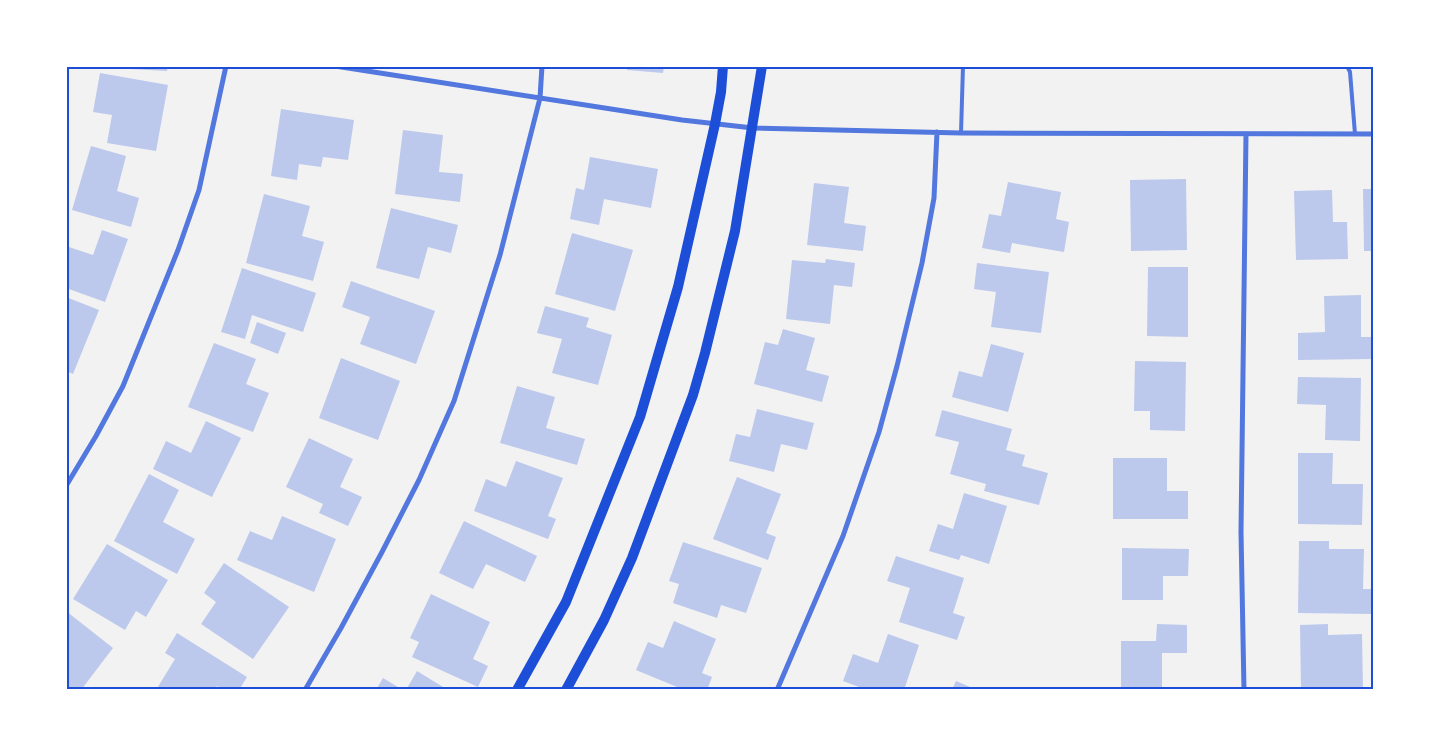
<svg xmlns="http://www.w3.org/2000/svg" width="1440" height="756" viewBox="0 0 1440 756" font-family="Jost,sans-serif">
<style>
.building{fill:#bdc9ec}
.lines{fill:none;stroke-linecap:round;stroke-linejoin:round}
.service{stroke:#5277de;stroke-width:4}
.minor{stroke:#5277de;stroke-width:5}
.secondary{stroke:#1d4ed8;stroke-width:10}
.neatline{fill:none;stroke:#1d4ed8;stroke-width:2}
</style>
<rect width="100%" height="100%" fill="#f2f2f2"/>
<path class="building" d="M113,66H168L167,71L112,68Z
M627,66H664L663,73L627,70Z
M100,73L168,85L156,151L107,143L112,115L93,112Z
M281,109L354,120L348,160L323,157L321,167L299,164L297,180L271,176Z
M403,130L443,135L439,172L463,174L460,202L395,194Z
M91,146L126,156L117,191L139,198L131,227L72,210Z
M590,157L658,169L651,208L604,199L599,225L570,219L576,188L584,190Z
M1186,179L1187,250L1131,251L1130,180Z
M1008,182L1061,192L1056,219L1069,222L1064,252L1012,243L1010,253L982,248L989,214L1001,216Z
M814,183L849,187L844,223L866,226L863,251L807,245Z
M1363,189H1374V251H1364Z
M1332,190L1333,222H1347L1348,259L1296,260L1294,191Z
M264,194L310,206L302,236L324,242L313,281L246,263Z
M391,208L458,225L451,253L428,247L419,279L376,268Z
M102,230L128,239L105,302L66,288V246L93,255Z
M572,233L633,250L615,311L555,294Z
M826,259L855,263L852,287L834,285L830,324L786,319L792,260L825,263Z
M977,263L1049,272L1041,333L991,327L996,292L974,289Z
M1148,267H1188V337L1147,336Z
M242,268L316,293L303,332L252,315L245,339L221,332Z
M351,281L435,311L416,364L360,344L370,317L342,307Z
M1361,295V337H1372V359L1298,360V333L1325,332L1324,296Z
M66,297L99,310L73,374L66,371Z
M545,306L589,318L586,327L612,335L598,385L552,373L562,339L537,333Z
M257,322L286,333L278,354L250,343Z
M783,329L815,338L806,370L829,376L822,402L754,384L765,342L778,345Z
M214,343L256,359L246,384L269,393L253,432L188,407Z
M991,344L1024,353L1008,412L952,397L959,371L982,377Z
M341,358L400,381L378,440L319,418Z
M1135,361L1186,362L1185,431L1150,430V411H1134Z
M1298,377L1361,378L1360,441L1325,440L1326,405L1297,404Z
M517,386L555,397L546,428L585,439L577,465L500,443Z
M757,409L814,423L807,450L781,444L774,472L729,461L736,434L750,437Z
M942,410L1012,429L1006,450L1025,455L1022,466L1048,473L1039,505L984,491L986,484L950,474L959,442L935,436Z
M206,421L241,438L212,497L153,469L166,441L191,453Z
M309,438L353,459L340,487L362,497L348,526L319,513L323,504L286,487Z
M1298,453H1333L1332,484H1363L1362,525L1298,524Z
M1113,458H1167V491H1188V519H1113Z
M516,461L563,478L548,516L556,519L548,539L474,511L486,479L506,487Z
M149,474L179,490L163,522L195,539L177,574L114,541Z
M737,477L781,494L766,533L776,537L768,560L713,539Z
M964,493L1007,506L989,564L961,555L959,560L929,551L938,524L953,529Z
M282,516L336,539L314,592L237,560L250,531L272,540Z
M464,521L537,556L525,582L486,564L473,589L439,573Z
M1299,541H1329V549H1364L1363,589H1374V614L1298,613Z
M683,542L762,568L746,613L721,605L717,618L673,603L679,584L669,581Z
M107,544L168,580L146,617L136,611L125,630L73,599Z
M1122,548L1189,549L1188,576H1163V600H1122Z
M896,556L964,578L953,613L965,617L957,640L899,622L910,588L887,581Z
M224,563L289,607L253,659L201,624L216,602L204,593Z
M431,594L490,622L473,659L488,666L478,687L412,657L419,642L410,638Z
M66,611L113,648L81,690H66Z
M674,621L716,639L702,673L712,677L707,690H676L677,687L636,670L648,642L663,648Z
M1157,624L1187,625V653H1162V690H1121V641H1156Z
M1328,624V635L1362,634L1363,690H1301L1300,625Z
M177,633L247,677L239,690H223L217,686L214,690H156L175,659L165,653Z
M888,634L919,645L904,690H867L843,681L853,654L878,663Z
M417,671L448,690H406Z
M383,678L403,690H376Z
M956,681L977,690H952Z"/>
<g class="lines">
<path class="service" d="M1347,66L1350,72L1355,134
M961,133L963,66"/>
<path class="minor" d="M335,66L682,120L753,128L961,133L1374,134
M66,486L96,436L123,386L178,250L199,190L226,66
M305,690L341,628L382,552L419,480L454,401L500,255L540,98L542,66
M777,690L843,536L879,432L897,366L922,263L934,198L937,132
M1244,690L1241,532L1246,134"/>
<path class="secondary" d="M517,690L566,602L640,417L678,287L715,124L721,92L723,66
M566,690L604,620L632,558L693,395L705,353L735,231L762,66"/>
</g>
<rect width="1440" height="756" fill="none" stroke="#ffffff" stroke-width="135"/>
<rect x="68" y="68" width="1304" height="620" class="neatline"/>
</svg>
